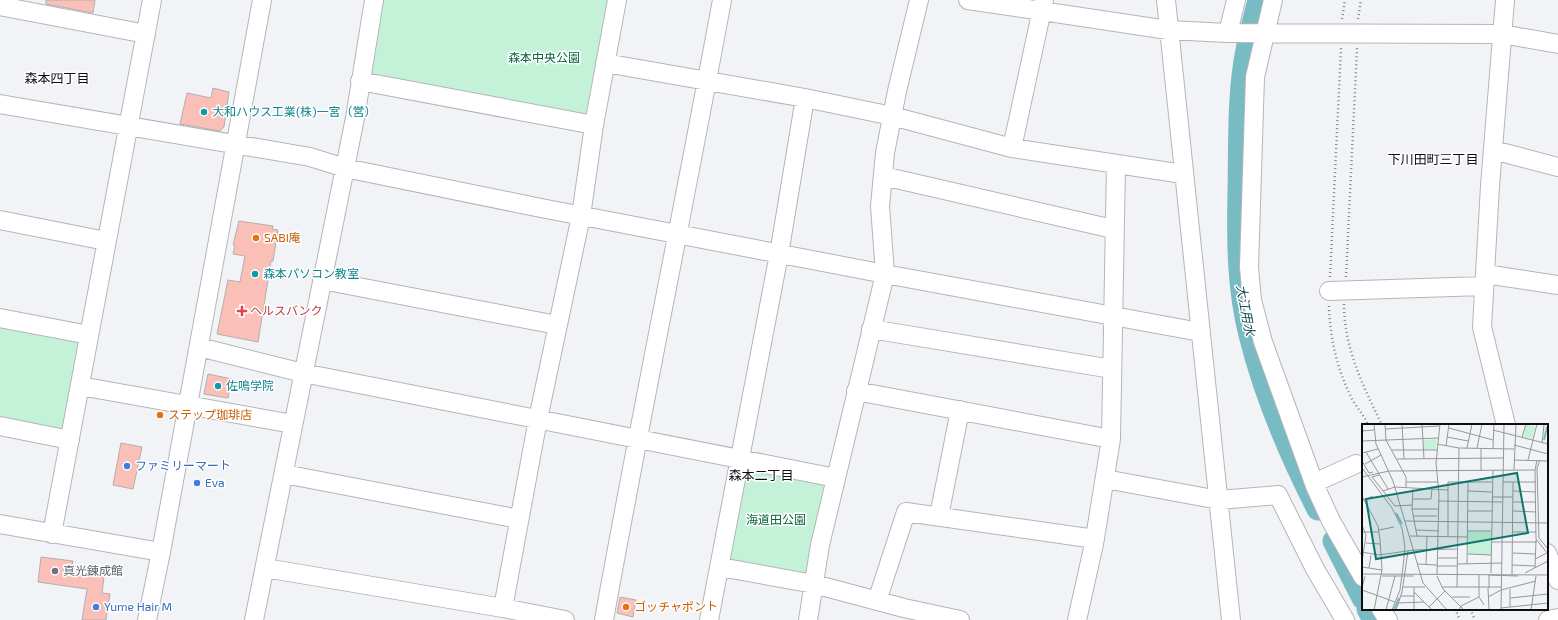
<svg xmlns="http://www.w3.org/2000/svg" width="1558" height="620" viewBox="0 0 1558 620" font-family="'Exo 2','Noto Sans JP',sans-serif">
<style>
.green{fill:#c3f2d8}
.lines{fill:none;stroke-linecap:round;stroke-linejoin:round}
.river{stroke:#79bbc2;stroke-width:23}
.building{fill:#fac0b8;stroke:#b4aead}
.minor-casing{stroke:#b4b5b9;stroke-width:20}
.path{stroke:#858689;stroke-width:2.5;stroke-dasharray:1 3;stroke-linecap:butt}
.minor{stroke:#fff;stroke-width:18}
.culture-dot{fill:#0f9aa8;stroke:#fff;stroke-width:1.5}
.food-dot{fill:#e8710a;stroke:#fff;stroke-width:1.5}
.health-dot{fill:#e0444e;stroke:#fff;stroke-width:1.5}
.shop-dot{fill:#3f7fe0;stroke:#fff;stroke-width:1.5}
.worship-dot{fill:#6b7280;stroke:#fff;stroke-width:1.5}
.labels{text-anchor:middle;stroke-width:3;stroke-linejoin:round;paint-order:stroke}
.park-label{font-size:12px;fill:#076441;stroke:#fff}
.culture-label{font-size:12px;fill:#0d838f;stroke:#fff;text-anchor:start}
.food-label{font-size:12px;fill:#c56008;stroke:#fff;text-anchor:start}
.health-label{font-size:12px;fill:#be3a42;stroke:#fff;text-anchor:start}
.shop-label{font-size:12px;fill:#366cbe;stroke:#fff;text-anchor:start}
.worship-label{font-size:12px;fill:#5b616d;stroke:#fff;text-anchor:start}
.neighbourhood-label{font-size:13px;fill:#0c0d0e;stroke:#fff}
.water-label{font-size:13px;font-style:italic;fill:#0f4b50;stroke:#fff}
.inset-river{fill:none;stroke:#79bbc2;stroke-width:2}
.inset-road{fill:none;stroke:#96979a;stroke-width:1}
.view{fill:#0f766e;fill-opacity:0.15;stroke:#0f766e;stroke-width:2}
.inset-edge{fill:none;stroke:#0c0d0e;stroke-width:2}
</style>
<rect width="100%" height="100%" fill="#f2f3f7"/>
<path class="green" d="M375,0H615L588,124L360,81Z
M0,324L79,340L63,432L0,419Z
M742,464L829,483L808,579L725,563Z"/>
<g class="lines">
<path class="river" d="M1259,0C1255,17 1250,33 1247,50C1238,94 1240,147 1239,192C1238,240 1238,288 1250,335C1265,396 1290,454 1318,509
M1334,541L1363,598
M1368,609L1374,620"/>
</g>
<path class="building" d="M46,0H95L93,13L46,4Z
M213,88L229,92L224,127L220,131L180,124L187,93L211,98Z
M239,221L273,226L272,229L278,230L273,261H271L258,342L217,334L228,280L240,282L245,256L233,254L235,245H233Z
M208,374L232,379L228,398L204,394Z
M121,443L142,447L133,489L113,485Z
M41,557L73,561L72,565L105,570L102,593L110,594L106,620H82L87,589L38,582Z
M620,597L636,600L633,617L617,613Z"/>
<g class="lines">
<g class="minor-casing">
<path id="minor" d="M968,0L1168,30L1228,33L1502,34L1558,44
M1166,0L1231,620
M1273,0L1255,77L1249,267L1252,300L1263,342L1315,486L1331,521L1363,577
M1505,0L1490,186L1482,327L1506,425
M0,6L146,34
M1228,33L1236,0
M605,63L805,98L892,116L1012,148L1183,174
M360,81L594,125
M0,104L310,157L345,168L541,208L885,274L1200,332
M1012,148L1044,0
M1493,150L1558,167
M883,176L1113,229
M0,220L106,241
M1485,274L1558,285
M322,280L557,325
M1329,291L1484,286
M0,318L89,335
M871,329L1112,369
M199,347L303,373L836,478
M80,386L293,424
M856,391L1111,439
M0,426L70,440
M284,474L519,519
M1105,479L1219,500L1278,495L1315,569L1345,620
M1314,483L1356,464
M939,516L960,410
M0,524L161,552
M52,534L152,0
M1547,553L1558,580
M720,567L814,584L904,608L960,620
M265,568L503,608L565,620
M877,601L906,512L1095,539
M503,608L538,419L581,216L594,125L617,0
M1381,609L1388,620
M147,620L161,552L262,0
M254,620L355,118L374,0
M604,620C641,413 684,207 722,0
M709,620L779,254L805,98
M808,620L820,545L885,274L880,206L885,153L897,91L919,0
M1077,620L1094,544L1111,439L1116,164
M1548,620L1558,618"/>
</g>
<path class="path" d="M1342,19L1345,0
M1358,19L1361,0
M1330,277L1341,48
M1346,277L1357,48
M1344,304C1344,348 1363,386 1382,425
M1329,306C1330,339 1337,369 1352,399C1357,408 1364,415 1368,425
M1455,609L1460,620
M1470,609L1475,620"/>
<use href="#minor" class="minor"/>
</g>
<g class="culture-dot">
<circle cx="204" cy="112" r="4"/>
<circle cx="255" cy="274" r="4"/>
<circle cx="218" cy="386" r="4"/>
</g>
<g class="food-dot">
<circle cx="256" cy="238" r="4"/>
<circle cx="160" cy="415" r="4"/>
<circle cx="626" cy="607" r="4"/>
</g>
<path class="health-dot" d="M240 305h4v4h4v4h-4v4h-4v-4h-4v-4h4z"/>
<g class="shop-dot">
<circle cx="127" cy="466" r="4"/>
<circle cx="197" cy="483" r="4"/>
<circle cx="96" cy="607" r="4"/>
</g>
<circle class="worship-dot" cx="55" cy="571" r="4"/>
<g class="labels">
<g class="park-label">
<text x="544" y="62">森本中央公園</text>
<text x="776" y="524">海道田公園</text>
</g>
<g class="culture-label">
<text x="212" y="116">大和ハウス工業(株)一宮（営）</text>
<text x="263" y="278">森本パソコン教室</text>
<text x="226" y="390">佐鳴学院</text>
</g>
<g class="food-label">
<text x="264" y="242">SABI庵</text>
<text x="168" y="419">ステップ珈琲店</text>
<text x="634" y="611">ゴッチャポント</text>
</g>
<g class="health-label">
<text x="250" y="315">ヘルスバンク</text>
</g>
<g class="shop-label">
<text x="135" y="470">ファミリーマート</text>
<text x="205" y="487">Eva</text>
<text x="104" y="611">Yume Hair M</text>
</g>
<g class="worship-label">
<text x="63" y="575">真光錬成館</text>
</g>
<g class="neighbourhood-label">
<text x="57" y="83">森本四丁目</text>
<text x="1433" y="164">下川田町三丁目</text>
<text x="761" y="480">森本二丁目</text>
</g>
<g class="water-label">
<text transform="translate(1246 310) rotate(79)" y="5">大江用水</text>
</g>
</g>
<g transform="translate(1362 424)">
<rect width="186" height="186" fill="#f2f3f7"/>
<path d="M164,0L173,3L170,15L161,13ZM75,15L74,25L62,26L61,16ZM106,107H129V131L106,130Z" fill="#c3f2d8"/>
<path class="inset-river" d="M182,16L185,3M34,89L40,100M32,186L37,174"/>
<path class="inset-road" d="M12,0L14,20L31,57L61,159L85,186M23,0L24,16L44,53V63M40,0L42,35M60,0L62,35M87,4L131,16M23,5L77,2M131,6L186,20M0,7L12,6M85,13L106,17M160,13L164,0M0,17L76,14M180,19L182,1M75,20L97,24L152,25M152,21L186,30M84,22L87,0M105,24L110,0M115,24L120,0M131,24L132,0M30,26H75M4,28L26,65M0,29L16,25M35,35L141,34M152,36L186,37M166,36L175,0M175,36L173,46L174,115L186,130M178,36L175,44L177,114L186,125M0,37L7,49L11,48M3,40L19,31M0,44L30,84L40,104L43,123L41,143L38,166L30,186M152,46L154,0M119,47V24M17,51L10,53L33,82L50,81M0,53L27,47L173,46M44,58H76M141,58H174M51,65L50,85L55,112M21,67L33,63L86,66M106,67L130,68M151,67L174,68M0,72L16,102L18,116L20,146L12,186M130,73H151M50,75H69L70,65M0,77L11,72M76,77L140,78M151,78H174M50,85H76M106,87H130M151,87L174,88M51,92H75M43,97L186,99M0,101L4,111L0,138M17,106L32,103M54,106L77,107M106,107H129M0,108H17M151,108H174M48,112L106,113M86,113V58H130M129,118H175M4,119L18,120M0,128L17,131L52,126L96,125M151,129L173,130M106,130L129,131M76,134H95M173,135L185,129M55,140L75,141M95,140L140,139M105,140L106,58M64,141L65,112M150,141L173,142M75,142H95M0,143L20,146M7,144L9,131M173,144L174,116M129,149L131,47M163,149L186,137M0,150L186,151M75,150L77,70L74,39L78,0M150,150L151,58M117,151V173L122,181M126,151L156,152M20,152H52M75,152L81,165L102,186M41,163H63M52,163V186M80,163H139M95,163L97,24M0,164L3,152M126,164L127,186M127,164V151M0,166L33,178M52,168L70,186M39,172H52M90,173H108M126,173L139,166L174,157M148,174L186,170M36,179L62,178M67,183L83,167M148,183V165M139,184L186,179M24,186L33,152M34,186L40,168L46,127M97,186L99,182L117,173M139,186L142,0M169,186L174,152"/>
<path class="view" d="M155,49L166,109L14,135L4,75Z"/>
<rect width="186" height="186" class="inset-edge"/>
</g>
</svg>
